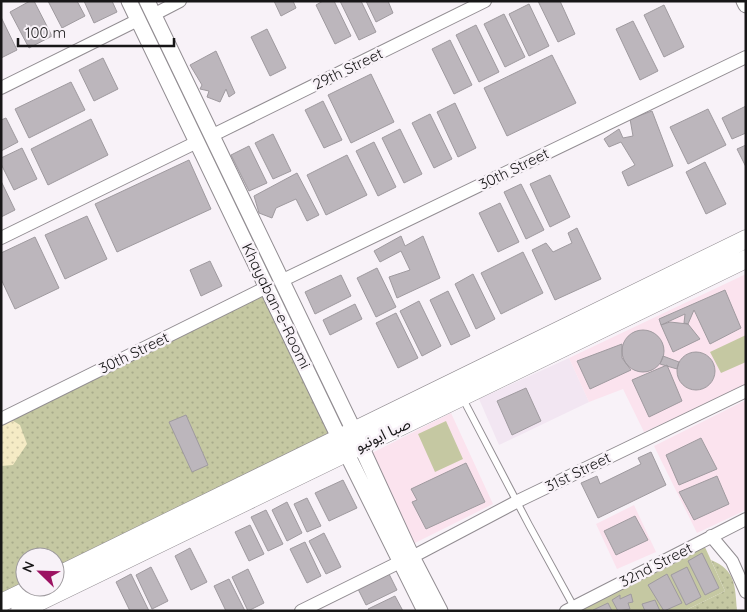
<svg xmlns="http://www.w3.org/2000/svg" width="747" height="612" viewBox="0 0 747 612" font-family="Quicksand,'Noto Sans Arabic',sans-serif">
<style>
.built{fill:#f2e6f2}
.education{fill:#fbe3ee}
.grass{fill:url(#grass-dots)}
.sand{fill:url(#sand-dots)}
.garden{fill:#c5c8a2}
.building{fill:#bcb6bc;stroke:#9f9a9f}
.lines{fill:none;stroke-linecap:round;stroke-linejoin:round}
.service-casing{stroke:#928d92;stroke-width:8}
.minor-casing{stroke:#928d92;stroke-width:14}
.tertiary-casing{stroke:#928d92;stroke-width:17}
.secondary-casing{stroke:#928d92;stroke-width:19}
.service{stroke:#fff;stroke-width:6}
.minor{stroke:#fff;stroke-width:12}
.tertiary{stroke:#fff;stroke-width:15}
.secondary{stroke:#fff;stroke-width:18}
.labels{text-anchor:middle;stroke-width:5;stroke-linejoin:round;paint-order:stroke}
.street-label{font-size:15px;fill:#171617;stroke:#f8f2f8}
</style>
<defs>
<pattern id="grass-dots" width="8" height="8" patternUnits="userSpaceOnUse" patternTransform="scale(1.25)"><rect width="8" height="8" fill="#c5c8a2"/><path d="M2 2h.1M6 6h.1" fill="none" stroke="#a8ab8b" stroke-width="1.8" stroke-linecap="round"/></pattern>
<pattern id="sand-dots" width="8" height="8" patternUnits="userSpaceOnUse" patternTransform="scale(1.25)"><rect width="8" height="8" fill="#f5ebc5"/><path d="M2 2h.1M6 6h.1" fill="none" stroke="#d1c9a8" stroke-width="1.8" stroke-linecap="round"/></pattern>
</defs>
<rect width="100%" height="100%" fill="#f8f2f8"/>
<path class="built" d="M569,358L589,402L499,445L479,399Z"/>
<path class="education" d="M746,274V386L644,432L623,389L589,402L569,358Z
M746,400V510L697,533L654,446Z
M451,413L493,504L413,544L370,454Z
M634,505L656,552L617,569L596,524Z"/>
<path class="grass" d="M265,294L334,436L55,568V557H25V582L1,594V424Z
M711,560C736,570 735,586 737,611H684L725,591Z"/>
<path class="sand" d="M10,419L20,425L27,444L13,465L1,466V424Z"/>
<path class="garden" d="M746,335V362L721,373L710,352Z
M446,421L463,459L435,472L418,434Z
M704,545L725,591L684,611H575Z"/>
<path class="building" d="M30,1H34L52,36L29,48L10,12Z
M48,1H77L85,16L62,28Z
M84,1H112L117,12L94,23Z
M274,1H293L296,8L281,16Z
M323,1H334L351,36L335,44L316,5Z
M340,1H361L376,32L359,40Z
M366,1H388L393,13L376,22Z
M538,1H560L575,34L558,42Z
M529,4L549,46L529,56L509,14Z
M664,5L684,47L664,57L644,15Z
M504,14L525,57L505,67L484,24Z
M1,17L17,50L1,58Z
M633,21L658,71L640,80L616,29Z
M476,25L499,72L479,82L456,35Z
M267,29L286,68L270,76L251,37Z
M450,40L472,85L454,94L432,49Z
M216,51L235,93L229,97L226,89L220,102L207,97L209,91L200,89L202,85L190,65Z
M552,55L576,103L507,136L484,88Z
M103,58L118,89L94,101L79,70Z
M371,74L394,122L351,143L328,95Z
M71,82L85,110L29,138L15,109Z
M323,101L342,140L324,148L305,110Z
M455,103L476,148L458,157L437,112Z
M746,106V133L732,139L722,118Z
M708,109L726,145L688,164L670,127Z
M652,111L673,166L628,186L622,172L635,165L621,142L609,147L604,139L619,129L623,138L633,136L630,119Z
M430,114L452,159L434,168L412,123Z
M6,118L18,142L1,151V120Z
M91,119L108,155L48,185L31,149Z
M400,129L422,174L404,183L382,138Z
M273,134L291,171L273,179L255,143Z
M374,142L396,187L378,196L356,151Z
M746,145V167L737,149Z
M249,146L267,183L249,191L231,155Z
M22,148L37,179L14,190L1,164V158Z
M347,155L367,195L326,215L307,175Z
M189,160L211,209L117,252L95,204Z
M705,162L726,204L706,214L686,172Z
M297,173L319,215L307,221L296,199L276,208L272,218L259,213L254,196Z
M550,175L570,217L550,227L530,184Z
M1,181L15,210L1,217Z
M521,184L544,230L526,239L504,192Z
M500,203L519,242L498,252L479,213Z
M87,216L107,259L65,279L45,235Z
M577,228L601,279L555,300L532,250L546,243L553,252L572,243L568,233Z
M401,236L405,246L423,236L440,278L397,298L389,277L410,270L401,251L380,262L374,251Z
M35,237L59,288L15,309L1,279V253Z
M523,252L543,293L501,314L481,273Z
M210,261L222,286L201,296L190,270Z
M377,268L396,307L376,317L357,278Z
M473,274L495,319L476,329L455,284Z
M341,275L351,296L315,314L305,292Z
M725,290L741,328L710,344L694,310L688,324L684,323L685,314L661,325L659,319Z
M448,291L470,336L451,345L430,300Z
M419,301L441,346L422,356L400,311Z
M355,304L362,319L330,335L323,320Z
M396,313L418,358L398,368L376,323Z
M670,322L688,324L700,339L673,352L661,325Z
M622 351a21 21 0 1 1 42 0a21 21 0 1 1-42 0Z
M622,344V358L631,370L590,389L577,361Z
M677 371a19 19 0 1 1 38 0a19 19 0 1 1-38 0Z
M663,356L679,362L677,369L660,364Z
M667,365L682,401L649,417L632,380Z
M526,388L541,421L512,435L497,401Z
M186,415L208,465L192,472L169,422Z
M701,438L717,469L679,485L666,455Z
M651,452L666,485L598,518L581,483L597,476L600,484L641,464L638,458Z
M466,463L485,502L426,529L412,502L417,500L411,489Z
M717,476L729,504L694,520L679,492Z
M343,480L357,508L329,521L315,493Z
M307,498L321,526L307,532L294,504Z
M287,502L302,533L287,541L272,510Z
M266,510L283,544L268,551L251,517Z
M635,516L648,540L616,555L604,531Z
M250,525L264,554L249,561L235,532Z
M324,533L341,567L326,574L309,541Z
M305,542L321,576L307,583L290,549Z
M190,548L207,582L191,590L175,556Z
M702,553L719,588L705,595L688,561Z
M151,567L168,601L152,609L136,575Z
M687,567L701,597L686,605L671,575Z
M248,569L264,603L248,611L232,577Z
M131,574L149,611H130L116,582Z
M389,574L397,590L366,605L358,589Z
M667,574L682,603L664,611L648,585Z
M229,579L245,611H226L214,586Z
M631,594L633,602L628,603L630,609L618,611L612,600L620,595V599Z
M395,596L403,611H369L368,609Z
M655,600L660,611H645L642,604Z
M608,603L612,611H594L593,610Z"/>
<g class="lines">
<g class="service-casing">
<path id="service" d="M463,399L529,525L574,607"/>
</g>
<g class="minor-casing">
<path id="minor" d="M153,15L180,1
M1,88L138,20
M211,136L485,1
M1,238L197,142
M281,281L746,57
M1,419L267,287
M711,536L732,561L746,592
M412,557L518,501L746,391
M301,611L400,562
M566,611L746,519"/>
</g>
<g class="tertiary-casing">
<path id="tertiary" d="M129,1L346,452L425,611
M147,1L354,431L412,557L440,611
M744,1L746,5"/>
</g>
<g class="secondary-casing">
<path id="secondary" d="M55,577L746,239
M1,603L34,587
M20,611L746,259"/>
</g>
<use href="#service" class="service"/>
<use href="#minor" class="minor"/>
<use href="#tertiary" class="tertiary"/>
<use href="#secondary" class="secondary"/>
</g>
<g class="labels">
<g class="street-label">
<text transform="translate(348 69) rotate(-26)" y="5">29th Street</text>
<text transform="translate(514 169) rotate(-26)" y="5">30th Street</text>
<text transform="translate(276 306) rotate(64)" y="5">Khayaban-e-Roomi</text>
<text transform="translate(134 353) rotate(-26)" y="5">30th Street</text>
<text transform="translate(383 435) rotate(-25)" y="5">صبا ایونیو</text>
<text transform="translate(578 472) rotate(-26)" y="5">31st Street</text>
<text transform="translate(656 565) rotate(-27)" y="5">32nd Street</text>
</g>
</g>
<rect width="747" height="612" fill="none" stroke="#171617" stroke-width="5"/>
<g transform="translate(40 572) rotate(293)"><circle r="24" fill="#f8f2f8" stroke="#9e9a9e"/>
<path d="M0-4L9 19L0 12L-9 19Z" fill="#9c1262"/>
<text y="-8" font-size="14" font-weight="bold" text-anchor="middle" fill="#171617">N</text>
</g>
<path d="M18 38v8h156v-8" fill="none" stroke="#171617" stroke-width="2.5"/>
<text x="25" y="38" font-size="15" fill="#171617" stroke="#f8f2f8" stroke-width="4" paint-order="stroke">100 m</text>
</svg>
